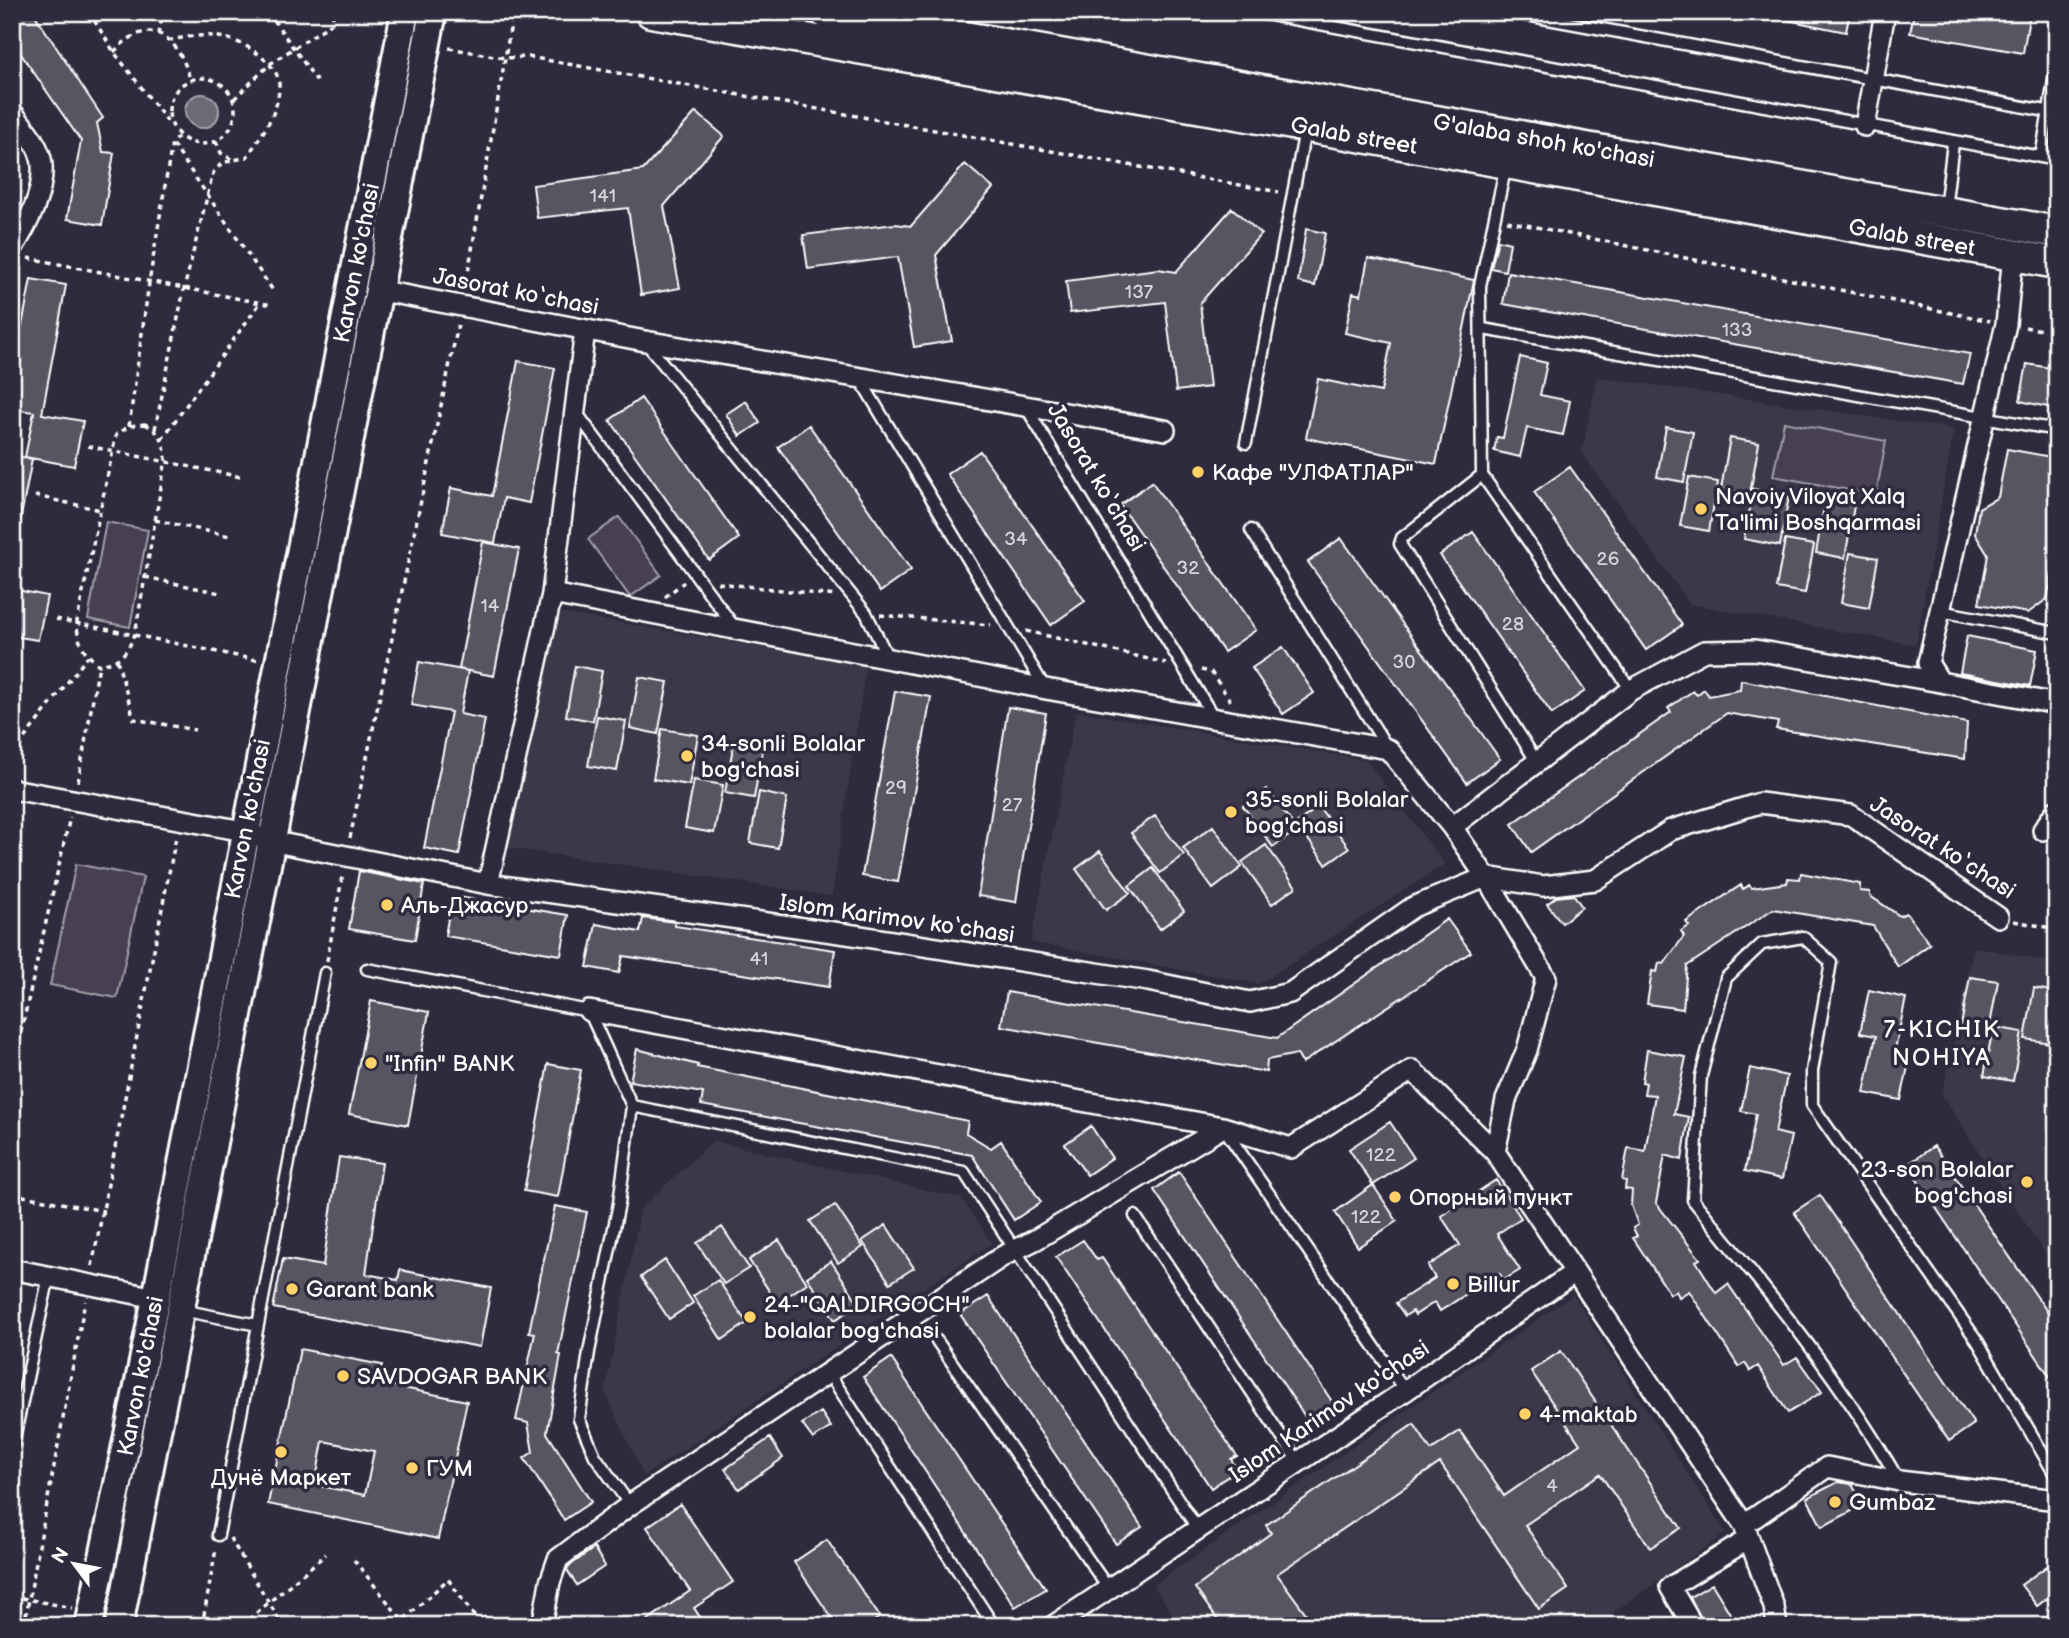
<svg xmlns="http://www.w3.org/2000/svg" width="2069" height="1638" viewBox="0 0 2069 1638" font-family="'Balsamiq Sans',sans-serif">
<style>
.built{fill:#3c3749}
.green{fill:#464152;stroke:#a2a0a8;stroke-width:2}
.water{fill:#6d6a77;stroke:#a7a6ad;stroke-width:2}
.building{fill:#595564;stroke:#fff;stroke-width:2;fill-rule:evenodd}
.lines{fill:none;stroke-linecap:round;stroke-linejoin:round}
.service-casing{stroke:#fff;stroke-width:15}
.minor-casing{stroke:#fff;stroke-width:24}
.secondary-casing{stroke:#fff;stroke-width:32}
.primary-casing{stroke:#fff;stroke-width:35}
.path{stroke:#fff;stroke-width:3.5;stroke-dasharray:5 5;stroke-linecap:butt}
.service{stroke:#2f2a3d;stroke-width:10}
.minor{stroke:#2f2a3d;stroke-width:19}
.secondary{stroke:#2f2a3d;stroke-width:26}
.primary{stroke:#2f2a3d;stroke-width:30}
.poi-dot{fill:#ffd166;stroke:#2f2a3d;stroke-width:2.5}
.labels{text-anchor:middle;stroke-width:7;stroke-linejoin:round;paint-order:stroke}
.number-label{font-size:19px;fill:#d6d4d8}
.street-label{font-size:23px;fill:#fff;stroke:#2f2a3d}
.poi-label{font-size:23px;fill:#fff;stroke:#2f2a3d;text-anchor:start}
.neighbourhood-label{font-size:24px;letter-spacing:2px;fill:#fff;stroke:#2f2a3d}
</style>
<rect width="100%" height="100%" fill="#2f2a3d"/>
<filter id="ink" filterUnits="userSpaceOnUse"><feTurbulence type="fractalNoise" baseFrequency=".0143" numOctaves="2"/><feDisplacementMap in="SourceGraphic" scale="14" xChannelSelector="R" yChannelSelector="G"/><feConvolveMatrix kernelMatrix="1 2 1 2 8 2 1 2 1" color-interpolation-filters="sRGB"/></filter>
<g filter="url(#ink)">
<path class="built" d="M1597,377L1954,429L1916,645L1690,604L1582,453Z
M551,611L866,665L832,896L504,847Z
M1076,711L1366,760L1445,864L1259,984L1031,942Z
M1974,947L2057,963L2055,1269L1942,1095Z
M713,1141L961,1198L992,1243L644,1476L605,1392L641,1208Z
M1573,1295L1726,1533L1604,1619L1605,1626H1181L1153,1585Z"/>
<path class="green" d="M1784,422L1886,441L1876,495L1773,476Z
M619,517L661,575L630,597L588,539Z
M106,522L148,530L130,627L88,619Z
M76,864L143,877L117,998L50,985Z"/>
<path class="water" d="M185 111a17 17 0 1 1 34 0a17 17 0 1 1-34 0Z"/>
<path class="building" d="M12,12H33L103,118L97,123L103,152L114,153L102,225L67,219L81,141L12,41Z
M1783,12H1850L1846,32L1782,19Z
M1914,12H2030L2023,53L1910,33Z
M696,112L724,136L664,206L680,288L641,295L628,208L537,218L533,185L643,170Z
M965,164L993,188L936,255L952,341L914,347L898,257L808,269L803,235L895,224L911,226Z
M1232,208L1261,234L1200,303L1210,387L1176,391L1165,302L1070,313L1066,281L1158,269L1176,272Z
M1306,229L1325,233L1315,286L1298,282Z
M1498,240L1510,243L1505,271L1491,268Z
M1368,258L1474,280L1436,464L1306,438L1318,379L1381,392L1391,343L1345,333L1353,293L1361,295Z
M1508,272L1970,354L1963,384L1503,304Z
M31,279L66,285L42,414L83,421L74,466L25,457L34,412L12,409V377Z
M1520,357L1547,363L1540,395L1570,401L1563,435L1527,428L1520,457L1494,451L1497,437L1503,438Z
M518,361L555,368L529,503L504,498L495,543L442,533L451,488L492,496Z
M2027,364L2057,369V409L2020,401Z
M641,398L739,538L709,560L610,420Z
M746,401L760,423L740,436L726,414Z
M809,425L911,570L880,592L778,447Z
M1666,427L1693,432L1684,482L1657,477Z
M1730,438L1759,443L1750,494L1721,489Z
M2007,449L2057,458V548L2047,599L2028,613L1979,604L1988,555L1975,534L1979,508L1998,497Z
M980,451L1085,601L1051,625L947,474Z
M12,455L32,459L20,522L12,521Z
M1570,467L1682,625L1646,650L1534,492Z
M1689,477L1718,482L1709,531L1680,526Z
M1152,482L1256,630L1224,652L1120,505Z
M1753,489L1789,496L1780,546L1744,539Z
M1825,501L1854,506L1845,558L1816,553Z
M1473,532L1585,691L1552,714L1440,555Z
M1341,538L1500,759L1467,783L1308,562Z
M1785,540L1814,545L1805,593L1776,588Z
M483,542L519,549L494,676L459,669Z
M1850,553L1878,558L1869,608L1841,603Z
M12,589L47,596L38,640L12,636Z
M1967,636L2037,650L2030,686L1960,673Z
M1283,647L1314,693L1283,714L1252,668Z
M419,662L468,671L460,714L485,719L459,855L424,848L451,712L411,705Z
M575,666L602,671L593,721L566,716Z
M639,677L668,682L658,734L630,728Z
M1741,680L1967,723L1965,759L1776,729L1778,722L1727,713L1531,852L1512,824L1671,712L1668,708L1693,691L1697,695L1704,689L1709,696L1740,690Z
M895,691L931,697L898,882L862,876Z
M1008,707L1046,713L1016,902L978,896Z
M597,716L626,721L617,771L588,766Z
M662,729L698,735L689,785L653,779Z
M734,741L763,746L754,798L725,793Z
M694,780L723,785L714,833L685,828Z
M1267,789L1297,830L1273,847L1243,806Z
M759,792L787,798L778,848L750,843Z
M1319,807L1349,848L1326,864L1296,823Z
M1155,816L1184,855L1160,873L1131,833Z
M1213,826L1242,867L1213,889L1183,848Z
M1266,845L1296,887L1272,904L1242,862Z
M1100,851L1130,893L1106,910L1076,869Z
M1153,868L1184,911L1160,929L1129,886Z
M359,871L424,884L415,940L349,929Z
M1801,873L1860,884V891L1870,892V896L1900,916L1906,913L1930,944L1898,967L1873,926L1773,909L1687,966L1683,1009L1647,1004L1652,971L1657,972L1659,963L1664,964L1684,936L1681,931L1689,926L1686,922L1741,885L1743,889L1749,885L1752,888L1787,883L1788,878L1800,879Z
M1574,895L1582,907L1562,923L1547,904L1556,897Z
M452,896L568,915L561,955L445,936Z
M643,918L675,922V926L835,950L829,987L623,956L619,973L587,967L596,924L640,932Z
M1447,919L1471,952L1302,1063L1297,1054L1267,1060L1266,1072L1001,1026L1007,992L1277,1038Z
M1970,977L1998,981L1989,1031L1961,1026Z
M2034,988L2057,992V1044L2025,1039Z
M1869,990L1906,998L1894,1054L1910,1057L1901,1100L1864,1093L1876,1036L1860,1033Z
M371,1001L429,1012L408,1125L349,1114Z
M1993,1027L2022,1032L2013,1081L1984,1076Z
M637,1049L698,1065L697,1067L968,1121L966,1133L991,1148L1001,1141L1041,1202L1014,1220L972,1155L701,1105L703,1093L630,1081Z
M1647,1050L1686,1057L1674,1114L1689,1117L1682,1160L1665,1155L1656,1203L1700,1259L1696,1261L1716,1293L1728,1284L1784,1365L1797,1357L1822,1392L1788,1413L1758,1366L1750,1371L1745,1363L1739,1367L1689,1291L1679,1297L1676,1291L1670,1294L1633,1238L1637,1236L1633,1228L1638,1225L1631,1205L1632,1190L1625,1189L1626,1181L1622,1180L1628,1148L1645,1151L1655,1095L1644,1094L1646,1083L1642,1082Z
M548,1064L581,1070L558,1197L524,1191Z
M1750,1068L1787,1076L1775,1132L1791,1136L1782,1179L1745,1171L1756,1114L1741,1111Z
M1390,1122L1414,1158L1373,1185L1349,1149Z
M1091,1126L1112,1158L1087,1175L1065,1144Z
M1934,1146L2057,1326V1387L1907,1165Z
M339,1157L382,1163L366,1274L398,1280L400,1270L491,1288L480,1347L273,1308L283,1259L323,1266Z
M1179,1172L1333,1403L1308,1421L1154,1190Z
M1496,1180L1521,1218L1497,1234L1520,1270L1504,1280L1499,1273L1440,1311L1435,1302L1415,1315L1413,1311L1405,1316L1396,1303L1435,1278L1428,1266L1460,1245L1441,1216Z
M1373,1185L1397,1221L1358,1247L1335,1212Z
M1820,1195L1974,1424L1949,1441L1794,1212Z
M835,1205L863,1247L838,1263L810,1221Z
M555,1206L587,1212L558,1354L561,1355L547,1433L591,1502L564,1520L524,1458L533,1452L528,1423L516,1420L535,1333L529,1332Z
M886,1225L914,1268L890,1283L862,1241Z
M722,1227L749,1268L724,1284L697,1243Z
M779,1240L807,1283L777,1303L749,1260Z
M1083,1240L1097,1260L1102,1258L1237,1456L1231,1459L1237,1470L1211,1488L1056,1257Z
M665,1260L693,1303L669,1319L641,1277Z
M831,1261L859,1304L835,1320L807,1277Z
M718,1280L747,1323L722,1340L693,1296Z
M988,1296L1142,1527L1116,1544L960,1314Z
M300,1349L382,1365L379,1383L467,1401L438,1539L268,1504ZM323,1441L374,1451L365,1495L315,1485Z
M1561,1351L1681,1528L1650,1548L1600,1474L1525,1525L1568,1589L1539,1609L1440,1463L1277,1574L1315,1626H1222L1195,1588L1271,1533L1266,1525L1414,1424L1431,1450L1460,1431L1504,1496L1580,1444L1531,1371Z
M891,1358L1046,1589L1015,1607L863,1377Z
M821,1412L831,1427L813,1439L802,1424Z
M770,1438L783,1458L739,1489L725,1469Z
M1838,1482L1852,1484L1863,1505L1822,1527L1807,1498Z
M680,1504L733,1582L694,1608L706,1626H639L690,1591L647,1527Z
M827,1540L880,1617L867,1626H837L794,1562Z
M594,1548L605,1566L577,1585L567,1570L568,1567Z
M2057,1559V1591L2037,1606L2021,1585Z
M1712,1584L1731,1615L1713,1626H1705L1690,1597Z"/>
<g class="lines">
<g class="service-casing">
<path id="service" d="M1254,12L2057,160
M1510,12L2057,113
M2041,157L2057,63
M1506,165L1480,286L1482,475L1402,538L1400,544L1538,764
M1945,209L1953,143
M1483,329L2057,430
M647,344L866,613L887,656
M860,379L1045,688
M1026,407L1214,718
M576,412L735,628
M1246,443L1305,130
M1482,475L1631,690
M1251,530L1388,749
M1940,611L2057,633
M367,969L589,1011L632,1106
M1225,1130L1405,1391
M1135,1216L1297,1460
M181,1310L258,1325
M937,1341L1108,1588
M828,1372L994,1626
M12,1448L49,1276
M1899,1481C1842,1380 1766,1289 1693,1200L1701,1076L1726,978L1762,944L1803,937L1831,962L1812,1071V1105L1978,1342L2057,1478
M630,1505L595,1456L579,1419L589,1352L619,1203L632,1106L964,1172L1197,1528
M218,1535L325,973"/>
</g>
<g class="minor-casing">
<path id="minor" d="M12,112C23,126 41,146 42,165C44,194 27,226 12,249
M1865,126L1885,12
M2013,255L2006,324L1928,663L1940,682L2057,704
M377,290L645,341L1165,430
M552,594L1046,689L1388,749L1452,827L1486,877L1546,978L1527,1050L1506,1100L1495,1152L1744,1525
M12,789L244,831L270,841L488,884L847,934L1148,981L1250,1002L1290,993L1413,907L1486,877L1543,886L1595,880L1671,830L1760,803L1851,815L1998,917
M1452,827L1631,690L1704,651L1755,650L1940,682
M2043,830L2057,810
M488,884L552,594L585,330
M589,1011L1223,1127L1291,1148L1412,1070L1495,1152
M12,1269L156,1298
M542,1626L550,1582L558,1559L630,1505L1003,1256L1035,1240L1223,1127
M1053,1626L1405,1391L1575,1272
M1693,1626L1670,1587L1749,1539
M1777,1626L1774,1607L1744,1525L1827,1467L1899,1481L2057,1500"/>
</g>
<g class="secondary-casing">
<path id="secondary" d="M89,1626L156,1298L405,12
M119,1626L433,12"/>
</g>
<g class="primary-casing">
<path id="primary" d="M651,12L1237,114L2057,263
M825,12L2057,232"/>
</g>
<path class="path" d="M89,12L114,52L168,122
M268,12L319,84
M158,34L163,12
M449,48L505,58L529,57L1279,192
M114,52C150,13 178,36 190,79
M169 111a33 33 0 1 1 66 0a33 33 0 1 1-66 0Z
M234,99L270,64L332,23L334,12
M216,141L221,153L231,159
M173,145L274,292
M1507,221L1990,321
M28,258L272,305
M465,290L513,12
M2025,327L2057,333
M145,424C161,432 164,442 166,459L135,634C127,653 120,662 99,665C83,652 77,642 77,621L116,435L129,426Z
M129,426L149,283L172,143L179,136
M155,429L184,289L213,173L222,163L247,157C261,135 280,112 279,84C279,74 270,64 262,57C234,34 206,32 171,40
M162,439L260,303
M88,446L241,477
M35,496L101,510
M155,520L230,536
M145,577L220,593
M718,583L836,596
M665,597L684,582
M880,615L991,625
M56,619L257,660
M1026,631L1166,663
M117,660L134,719L195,730
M1201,670L1211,672L1232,703
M12,754L88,656
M78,782L99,665
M350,838L458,325
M2014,921L2057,929
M327,961L343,873
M12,1071L70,817
M12,1194L104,1211
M92,1266L176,837
M230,1538L283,1626
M354,1560L407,1626
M12,1596L72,1608
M141,1622L161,1626
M24,1626L85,1301
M202,1626L216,1549
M241,1626L326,1554
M397,1626L448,1579L481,1626"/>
<use href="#service" class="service"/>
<use href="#minor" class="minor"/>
<use href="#secondary" class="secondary"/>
<use href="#primary" class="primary"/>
</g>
</g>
<g class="poi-dot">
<circle cx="1198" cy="472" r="7"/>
<circle cx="1701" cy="509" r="7"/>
<circle cx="687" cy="756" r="7"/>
<circle cx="1231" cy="812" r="7"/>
<circle cx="387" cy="905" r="7"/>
<circle cx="371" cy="1063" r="7"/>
<circle cx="2027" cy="1182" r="7"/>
<circle cx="1395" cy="1197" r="7"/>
<circle cx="1453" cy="1284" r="7"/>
<circle cx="292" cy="1289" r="7"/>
<circle cx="750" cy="1317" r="7"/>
<circle cx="343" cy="1376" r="7"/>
<circle cx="1525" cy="1414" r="7"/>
<circle cx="281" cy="1452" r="7"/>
<circle cx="412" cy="1468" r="7"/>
<circle cx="1835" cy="1502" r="7"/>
</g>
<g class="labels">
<g class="number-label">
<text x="603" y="202">141</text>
<text x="1139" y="298">137</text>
<text x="1737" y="336">133</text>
<text x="1016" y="545">34</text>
<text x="1608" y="565">26</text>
<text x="1188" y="574">32</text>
<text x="490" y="612">14</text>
<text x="1513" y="630">28</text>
<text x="1404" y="668">30</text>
<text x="896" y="794">29</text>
<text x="1012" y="811">27</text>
<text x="759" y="965">41</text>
<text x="1381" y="1161">122</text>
<text x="1366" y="1223">122</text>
<text x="1552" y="1492">4</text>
</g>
<g class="street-label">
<text transform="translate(1354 135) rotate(10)" y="8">Galab street</text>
<text transform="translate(1544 140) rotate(10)" y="8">G'alaba shoh ko'chasi</text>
<text transform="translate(1912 237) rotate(10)" y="8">Galab street</text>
<text transform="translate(356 263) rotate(-79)" y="8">Karvon ko'chasi</text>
<text transform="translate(516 291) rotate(11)" y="8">Jasorat ko‘chasi</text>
<text transform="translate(1097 477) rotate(59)" y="8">Jasorat ko‘chasi</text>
<text transform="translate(247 819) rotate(-79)" y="8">Karvon ko'chasi</text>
<text transform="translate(1943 847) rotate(33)" y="8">Jasorat ko‘chasi</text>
<text transform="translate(897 918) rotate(8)" y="8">Islom Karimov ko‘chasi</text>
<text transform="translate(140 1376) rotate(-79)" y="8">Karvon ko'chasi</text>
<text transform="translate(1329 1411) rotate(-34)" y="8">Islom Karimov ko'chasi</text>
</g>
<g class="poi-label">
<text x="1212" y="480">Кафе "УЛФАТЛАР"</text>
<text x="1715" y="504">Navoiy Viloyat Xalq<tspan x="1715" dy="26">Ta'limi Boshqarmasi</tspan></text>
<text x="701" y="751">34-sonli Bolalar<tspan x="701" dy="26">bog'chasi</tspan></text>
<text x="1245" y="807">35-sonli Bolalar<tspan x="1245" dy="26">bog'chasi</tspan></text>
<text x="401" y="913">Аль-Джасур</text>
<text x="385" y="1071">"Infin" BANK</text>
<text x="2013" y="1177" text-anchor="end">23-son Bolalar<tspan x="2013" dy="26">bog'chasi</tspan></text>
<text x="1409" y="1205">Опорный пункт</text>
<text x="1467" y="1292">Billur</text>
<text x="306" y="1297">Garant bank</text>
<text x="764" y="1312">24-"QALDIRGOCH"<tspan x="764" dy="26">bolalar bog'chasi</tspan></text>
<text x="357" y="1384">SAVDOGAR BANK</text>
<text x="1539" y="1422">4-maktab</text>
<text x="426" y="1476">ГУМ</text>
<text x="281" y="1485" text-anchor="middle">Дунё Маркет</text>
<text x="1849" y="1510">Gumbaz</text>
</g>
<g class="neighbourhood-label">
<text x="1942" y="1037">7-KICHIK<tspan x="1942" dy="28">NOHIYA</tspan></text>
</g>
</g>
<rect width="2069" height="1638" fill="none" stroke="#2f2a3d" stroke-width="42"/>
<rect x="21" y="21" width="2027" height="1596" fill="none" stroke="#fff" stroke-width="2.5" filter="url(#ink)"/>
<g transform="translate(74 1564) rotate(302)" stroke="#2f2a3d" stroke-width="5" paint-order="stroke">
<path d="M0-5L12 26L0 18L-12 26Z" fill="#ffffff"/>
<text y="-10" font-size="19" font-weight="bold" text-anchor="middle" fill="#ffffff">N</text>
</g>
</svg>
